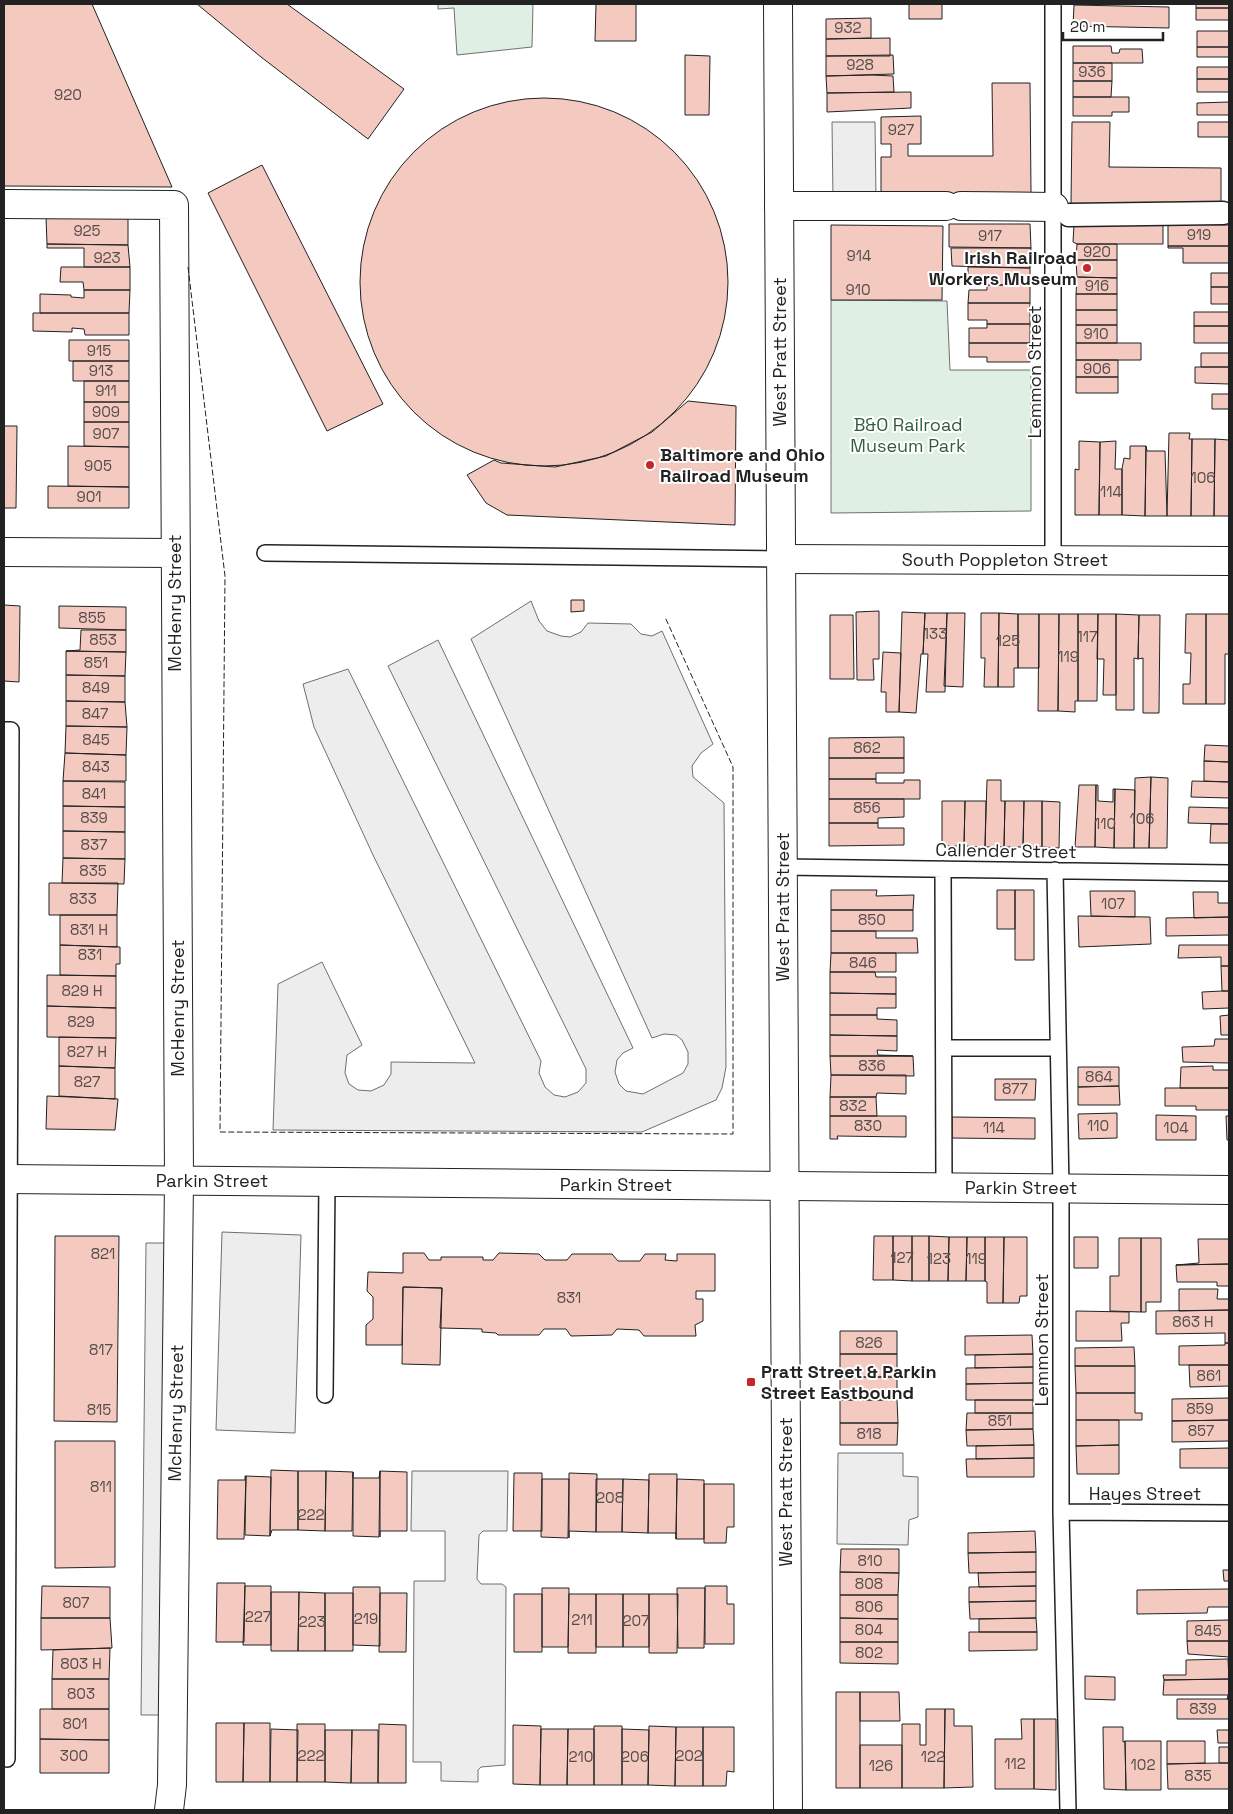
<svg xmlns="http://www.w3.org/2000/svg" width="1233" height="1814" viewBox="0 0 1233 1814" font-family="'Space Grotesk',sans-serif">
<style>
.green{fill:#e0efe3;stroke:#6f6f6f}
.parking{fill:#ededed;stroke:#6f6f6f}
.building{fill:#f3c9c0;stroke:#222}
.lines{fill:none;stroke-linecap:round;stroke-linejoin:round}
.service-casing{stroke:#222;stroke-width:18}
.pedestrian-casing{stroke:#222;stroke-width:25}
.minor-casing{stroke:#222;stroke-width:30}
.primary-casing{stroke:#222;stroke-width:30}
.service{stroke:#fff;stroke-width:15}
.pedestrian{stroke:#fff;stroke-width:22}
.minor{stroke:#fff;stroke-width:28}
.primary{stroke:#fff;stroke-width:28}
.fence{stroke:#222;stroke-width:1;stroke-dasharray:6 2.5;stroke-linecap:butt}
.poi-dot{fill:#c62828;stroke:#fff;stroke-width:2}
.labels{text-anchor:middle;stroke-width:4;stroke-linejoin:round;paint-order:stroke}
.number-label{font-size:15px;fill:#564c4a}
.poi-label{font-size:18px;font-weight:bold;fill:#222;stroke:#fff;text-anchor:start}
.street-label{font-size:18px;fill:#222;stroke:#fff}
.park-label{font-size:18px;fill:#2f5e38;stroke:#fff}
</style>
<rect width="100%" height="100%" fill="#fff"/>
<path class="green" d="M438,4H533L532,47L457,55L454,8L438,9Z
M831,300L947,301L950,370H1031V511L831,513Z"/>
<path class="parking" d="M832,122H875L876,200H833Z
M531,601L539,621L547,631L561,636L570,637L581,632L588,623L631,624L641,634L652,636L662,631L713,744L701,753L692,766L693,777L724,803L726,1067L722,1088L716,1100L642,1132L273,1130L278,984L322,962L362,1045L347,1055L345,1073L349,1084L358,1090L371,1091L384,1085L391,1074V1062L475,1063L373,855L314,727L303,684L348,669L541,1061L539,1073L545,1087L554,1095L565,1097L578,1092L586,1083V1069L388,666L438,640L633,1048L623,1053L617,1060L615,1072L619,1084L626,1091L643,1094L683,1073L688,1064V1052L682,1040L676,1035L664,1034L652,1038L471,639Z
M222,1232L301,1235L295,1433L216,1430Z
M146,1243H172L167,1715H141Z
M838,1453H903V1476L918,1477V1517L909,1520L908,1545L837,1544Z
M412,1471H508L507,1531H483L479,1535L477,1579L481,1584H502L506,1587L505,1765L481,1767L478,1770V1782L441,1781V1762H413L414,1581H445V1531H411Z"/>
<path class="building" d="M4,4H92L172,187L4,186Z
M197,4H287L404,89L368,139L261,57Z
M596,4H636V41H595Z
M909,4H942V19H909Z
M1196,4H1229V8H1196Z
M1074,5L1169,7V28L1073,26Z
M1196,8H1229V20H1196Z
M871,18V38L826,39V19Z
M1197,31H1229V47H1197Z
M890,38V56H826V39Z
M1073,46H1111L1112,53H1119L1120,49H1142L1143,63H1073Z
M1197,47H1229V57H1197Z
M685,55L710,56L709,115H685Z
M893,55L894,74L826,76V56Z
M1073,63H1112V81H1073Z
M1197,67H1229V79H1197Z
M872,75L893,76L894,92L827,93L826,76Z
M1197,79H1229V92H1197Z
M1073,81H1112L1111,97H1073Z
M992,83H1030L1031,193L881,194V157H891V144H881V117L921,116V144H908V156H993Z
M911,92V108L827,112V93Z
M1073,97H1129V112H1112V116H1073Z
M360 282a184 184 0 1 1 368 0a184 184 0 1 1-368 0Z
M1229,102V115H1197V103Z
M1072,122H1110L1109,167L1221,168V205L1071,204Z
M1198,122H1229V137H1198Z
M262,165L383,404L327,431L208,193Z
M46,217L128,218V245L47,244Z
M949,224H1030L1031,248L949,247Z
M1168,224L1229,225V246H1168Z
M831,225L943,226L942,300H831Z
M1074,225H1163V244H1077L1073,242Z
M47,244L128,245L130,267H84V248H47Z
M1077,244H1117V260H1076Z
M1168,246H1229V263H1183V248H1168Z
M951,248H1031L1030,268L952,266Z
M1076,260H1117V278L1077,277Z
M61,267H130V290H84L83,282H60Z
M968,267L1030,268V285H987V281H968Z
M1211,273H1229V287H1211Z
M1077,277L1117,278V294H1076Z
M987,285H1030V303H968L969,290H987Z
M1211,287H1229V304H1211Z
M84,290H130L129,313H40V294L71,295V297L84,298Z
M1076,294H1117V310H1076Z
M968,303H1030V324H987V320H968Z
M1076,310H1117V325H1076Z
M1194,312H1229V326H1194Z
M33,313H129V335H85L84,329L72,328V332L33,331Z
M987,324H1030V343H969V328H987Z
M1076,325H1117V343H1076Z
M1194,326H1229V343H1194Z
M69,340H129V361H69Z
M969,343H1030V362H987V357H969Z
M1076,343H1141V360H1076Z
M1201,353H1229V367H1201Z
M1076,360H1118V377H1076Z
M73,361H129V381H73Z
M1195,367H1229V384L1195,383Z
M1076,377H1118V393H1076Z
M84,381H129V402H84Z
M1212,394H1229V409H1212Z
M688,401L736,406L735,525L507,515L486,503L467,475L494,460L501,463L555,467L606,456L652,432Z
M84,402H129V422H84Z
M84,422H129V447L84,446Z
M4,426H17L16,508H4Z
M1169,433H1190L1189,439H1192L1191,516H1167Z
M1192,439H1215L1214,516H1191Z
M1215,439L1229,440V516H1214Z
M1079,441L1100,442L1099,515H1075V469L1079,470Z
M1116,441L1115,469H1122V515H1099L1100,442Z
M68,446L129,447V487L68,486Z
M1130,446H1146L1145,516L1122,515V469L1124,458L1130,459Z
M1146,446L1147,451H1165L1167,516H1145Z
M48,486L129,487V508H48Z
M571,600H584V611L571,612Z
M4,605L20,606L19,682L4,681Z
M59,606L126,607V630L59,628Z
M879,611V659H873L874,680H857L856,612Z
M902,612L925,613L923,654H921L916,713L899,712Z
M925,613H947L945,692H926L928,654H923Z
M947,613H965L963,687L944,686Z
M981,613H999L998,687H984L985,658H981Z
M999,613L1018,614V668H1014V687H998Z
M1018,614H1039V668H1018Z
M1039,614H1059L1058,711H1038Z
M1059,614H1078V701H1075V712L1058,711Z
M1078,614H1098L1097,701H1078Z
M1098,614H1116V695H1103L1104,659H1097Z
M1116,614L1139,615L1138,659L1134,658V710H1116Z
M1186,614H1206V704H1183V684H1190L1191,653H1185Z
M1206,614H1229V654H1225V704H1206Z
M830,615H853L854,679H830Z
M1139,615H1160L1159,713H1143V658L1138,659Z
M81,630H126V652L66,651L80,650Z
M66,651L126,652L125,676L66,675Z
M883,652L901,653L899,712H886V692H881Z
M66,675L125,676V702L66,701Z
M66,701L125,702L127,727L66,726Z
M66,726L127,727L126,755L65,753Z
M904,737V758H829V738Z
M1205,745L1229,746V762L1204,761Z
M65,753L126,755V781H63Z
M829,758H904V773H876V779H829Z
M1204,761L1229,762V782L1204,781Z
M1151,777L1149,848H1134L1135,778Z
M1151,777L1168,778L1167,848H1149Z
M829,779H876V783H904V780H920V799H829Z
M987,780H1001V801H1005L1004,847H985Z
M63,781L125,782V807L63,806Z
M1192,781L1229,782V798L1191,797Z
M1079,785H1096L1095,847H1075Z
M1096,785H1098V801L1113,802V789H1115L1114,848L1095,847Z
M1115,789L1135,790L1134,848H1114Z
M829,799H904V817L878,818V823H829Z
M942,801H965L964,846H942Z
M965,801H986L985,847L964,846Z
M1005,801H1024L1023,847H1004Z
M1024,801H1042V847H1023Z
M1042,801L1060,802L1059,848L1042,847Z
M63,806L125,807V832L63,831Z
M1189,807L1229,808V824L1188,823Z
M829,823H878V828H904V845L829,846Z
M1211,824H1229V843H1210Z
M63,831L125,832V859L63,858Z
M63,858L125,859L124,884L62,883Z
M49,883H118L117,915H49Z
M831,890H877L876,896L914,895L913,910H831Z
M997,890H1015V929H997Z
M1015,890H1034V960H1015Z
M1090,891H1135V917L1091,916Z
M1193,892H1218V903H1229V917L1194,918Z
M831,910H913V931H831Z
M60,915H117V947L60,945Z
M1078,916L1150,917L1151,944L1079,947Z
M1229,917V935L1166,936V918Z
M831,931H876V938H917L918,953H831Z
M60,945L120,947V964H116V976L60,975Z
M1179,945H1229V966H1221V957L1178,958Z
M831,953H896V972H830Z
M1221,966H1229V991H1222Z
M830,972H875L876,977H896V994L830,993Z
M47,975L116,976V1008L47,1006Z
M1222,991H1229V1008L1203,1009L1202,992Z
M830,993L896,994V1008H877V1015H830Z
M47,1006L116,1008V1038L47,1037Z
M830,1015H877V1019L897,1020V1036L830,1035Z
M1229,1015V1035H1221L1220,1016Z
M830,1035L897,1036V1051L877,1050L878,1055L913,1056H830Z
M59,1037L116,1038L115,1068L59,1066Z
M1215,1039H1229V1063L1183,1062L1182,1047L1214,1046Z
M830,1056H913L914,1076L831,1075Z
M59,1066L115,1068V1099L59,1096Z
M1213,1066V1070H1229V1088H1180L1181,1067Z
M1078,1067H1119V1086L1078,1087Z
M831,1075H906V1094L877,1093L876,1097H830Z
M995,1079H1036L1035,1100H995Z
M1119,1086L1120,1105H1078V1087Z
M1165,1088H1229V1110H1196V1106H1165Z
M47,1096L118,1099L115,1130L46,1129Z
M830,1097H876L877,1116H830Z
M1117,1113V1138L1079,1139L1078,1114Z
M1156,1115L1196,1116V1140H1156Z
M830,1116H906V1137L837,1136L838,1139H830Z
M1226,1116H1229V1140H1227Z
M952,1117L1035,1118V1139L952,1138Z
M55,1236H119L117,1422L54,1421Z
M874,1236H893V1280H873Z
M893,1236H912V1281L893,1280Z
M912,1236H929V1281H912Z
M929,1236L949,1237L948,1281H929Z
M949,1237H967L966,1281H948Z
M967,1237H985V1281H966Z
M985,1237H1004L1003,1303H987V1282L985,1281Z
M1004,1237H1027V1296H1020L1019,1303H1003Z
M1074,1237H1098V1268H1074Z
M1119,1238H1141V1312L1110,1311V1276H1119Z
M1141,1238H1161V1302H1146V1312H1141Z
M1198,1239H1229V1264L1176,1265L1199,1263Z
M403,1253H424L429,1260H441V1257H483V1260H493L499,1253L539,1254L545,1260H567L572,1254H612L618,1261H640L645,1254H666L665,1260L677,1261V1254H715V1291H696V1299H703V1321L695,1325L696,1336H644L639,1330L617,1329L612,1335L571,1336L566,1329H544L539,1335H498L496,1333L482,1332V1329L440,1328L442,1288L403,1287L402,1345H366V1325L373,1319V1297L367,1291L368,1272L403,1273Z
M1229,1264V1286H1217V1282H1177L1176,1265Z
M403,1287L442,1288L440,1365L402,1364Z
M1179,1289H1218L1217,1299H1229V1310L1179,1311Z
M1229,1310V1343H1225V1333L1156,1334V1311Z
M1076,1311L1129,1312V1323H1121L1122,1341H1076Z
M840,1331H897V1354H840Z
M1032,1335L1033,1354L965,1355V1336Z
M1225,1343H1229V1365H1179V1346L1225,1345Z
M1134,1347L1135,1366H1075V1348Z
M840,1354H897V1377H840Z
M1033,1354V1367L975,1368V1355Z
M1189,1365H1229V1386L1190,1387Z
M1075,1366H1135V1393H1076Z
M1033,1367V1383L966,1384V1368Z
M840,1377H897V1400H840Z
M1033,1383V1400H966V1384Z
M1076,1393H1135V1413H1142V1420H1076Z
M1229,1398V1420L1172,1421V1399Z
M840,1400H897L898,1423H840Z
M975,1400H1033V1413H975Z
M967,1413H1033V1429L966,1430Z
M1076,1420H1119V1445L1076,1446Z
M1229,1420V1441L1172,1442V1421Z
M840,1423H898L897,1445H840Z
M1033,1429L1034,1445L967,1446L966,1430Z
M55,1441H115V1567L55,1568Z
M1034,1445V1458L976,1459V1446Z
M1119,1445V1474H1077L1076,1446Z
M1229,1448V1468H1180V1449Z
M1034,1458V1477H967L966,1459Z
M271,1470L298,1471V1530H272L270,1536Z
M298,1471H326L325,1531L298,1530Z
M326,1471L353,1472L352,1531H325Z
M380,1471L379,1537L353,1536V1472V1478H379Z
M380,1471L407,1472V1531H380V1537Z
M514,1473H542V1531H513Z
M569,1473L597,1474L596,1532L569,1531V1538Z
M649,1474H677L676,1539V1533H648Z
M245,1476H246L244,1539H217L218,1480H245Z
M246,1476L271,1477L270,1536L245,1535Z
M542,1479H569L568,1538L541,1537Z
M596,1479H623L622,1532H596Z
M623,1479L649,1480L648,1533L622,1532Z
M677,1479L704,1480V1539H676Z
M704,1484H734V1527H727L726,1543H704Z
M1035,1531L1036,1552L968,1553V1533Z
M841,1549H899V1573L840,1572Z
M1036,1552V1572L969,1573L968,1553Z
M1223,1570H1229V1581H1224Z
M840,1572L899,1573L898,1595H840Z
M1036,1572V1586L979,1587L978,1573Z
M217,1583H245L244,1642H216Z
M42,1586L110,1587V1618H41Z
M245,1586H271V1645H243Z
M705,1586H727V1604H734V1644H705Z
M1036,1586V1601L969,1602V1587Z
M353,1587H380V1646L353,1645Z
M542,1588H569L568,1647H542Z
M677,1588H705L704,1648H678Z
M1229,1589V1607H1208L1207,1613L1137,1614V1590Z
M271,1592H299L298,1651H271Z
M299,1592L325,1593V1651H298Z
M325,1593H353V1651H325Z
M380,1593H407L406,1652H379Z
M514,1594H542V1652H514Z
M569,1594H596V1653H568Z
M596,1594H623V1647H596Z
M623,1594H649V1647H623Z
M649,1594H678L677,1653H649Z
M840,1595H898V1619L840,1618Z
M1036,1601V1618L970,1619L969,1602Z
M41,1618H110L112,1648L41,1650Z
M840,1618L898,1619V1642H840Z
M1036,1618L1037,1632H979V1619Z
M1229,1620V1641H1187V1621Z
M969,1632H1037V1650L969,1651Z
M1187,1641H1229V1657L1188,1654Z
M840,1642H898V1664L840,1663Z
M110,1648L109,1679H52L53,1650Z
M1228,1659L1229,1679L1164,1680L1163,1675H1186V1660Z
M1085,1676L1115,1677V1700L1085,1699Z
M52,1679H109V1709H52Z
M1229,1679V1699H1227L1228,1695H1163L1164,1680Z
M836,1692H860V1788H836Z
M860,1692H899L900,1721H860Z
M1177,1699H1229V1719H1177Z
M40,1709H109V1740L40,1739Z
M926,1709H945L944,1788H902V1724H920V1745H926Z
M945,1709H954V1726H972L973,1787L944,1788Z
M1021,1719H1034V1789H995V1739H1022Z
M1034,1719H1056V1790L1034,1789Z
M216,1723H244L243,1782H216Z
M244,1723H270V1782H243Z
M297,1724H325V1782H297Z
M379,1724L406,1725V1783H378Z
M513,1725L541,1726L540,1785L513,1784Z
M594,1726H622V1785H594Z
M649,1726L676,1727L675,1786L648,1785Z
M676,1727H703V1786H675Z
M703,1727H734V1772L727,1771L726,1786H703Z
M1103,1727H1123V1742L1125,1741L1126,1790L1104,1789Z
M271,1729L298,1730L297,1782H270Z
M541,1729H568L567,1785H540Z
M568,1729H594V1785H567Z
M622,1729L649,1730L648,1785H622Z
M325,1730H352L351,1783L325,1782Z
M352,1730H378V1783H351Z
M1217,1730H1229V1743H1218Z
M40,1739L109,1740V1773H40Z
M1125,1741H1161V1790H1126Z
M1167,1741H1205V1763L1167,1764Z
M860,1745H902V1788H860Z
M1219,1747H1229V1763H1219Z
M1219,1763H1229V1789H1168L1167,1764Z"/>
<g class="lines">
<g class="service-casing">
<path id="service" d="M265,553L781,559
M1053,560V4
M4,730H11L7,1759
M783,867L1229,873
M943,869L944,1187
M1055,870L1061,1188V1512L1068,1810
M944,1048H1058
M325,1395L327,1182
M1061,1512L1229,1513"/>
</g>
<g class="pedestrian-casing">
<path id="pedestrian" d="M1069,215L1223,213"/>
</g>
<g class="minor-casing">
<path id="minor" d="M4,204L174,205L179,1181L172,1785L169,1810
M779,206H946
M961,206L1054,207
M4,552L175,553
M781,559L1229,561
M4,1179L1229,1190"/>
</g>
<g class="primary-casing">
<path id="primary" d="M778,4L788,1810"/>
</g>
<use href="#service" class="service"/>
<use href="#pedestrian" class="pedestrian"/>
<use href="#minor" class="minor"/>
<use href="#primary" class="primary"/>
<path class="fence" d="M188,267L225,576L220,1132L733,1134V767L665,617"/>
</g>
<g class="poi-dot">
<circle cx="1087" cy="268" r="5"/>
<circle cx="650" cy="465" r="5"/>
<rect x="746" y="1377" width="10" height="10" rx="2.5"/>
</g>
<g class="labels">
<g class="number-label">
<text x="848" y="33">932</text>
<text x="860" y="70">928</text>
<text x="1092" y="77">936</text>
<text x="68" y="100">920</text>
<text x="901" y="135">927</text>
<text x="87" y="236">925</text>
<text x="1199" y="240">919</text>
<text x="990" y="241">917</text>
<text x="1097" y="257">920</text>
<text x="859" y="261">914</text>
<text x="107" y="263">923</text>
<text x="1097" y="291">916</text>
<text x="858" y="295">910</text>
<text x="1096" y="339">910</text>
<text x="99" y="356">915</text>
<text x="1097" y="374">906</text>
<text x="101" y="376">913</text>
<text x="106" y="396">911</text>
<text x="106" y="417">909</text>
<text x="106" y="439">907</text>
<text x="98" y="471">905</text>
<text x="1203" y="483">106</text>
<text x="1111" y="497">114</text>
<text x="89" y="502">901</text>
<text x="92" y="623">855</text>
<text x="935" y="639">133</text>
<text x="1087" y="642">117</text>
<text x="103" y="645">853</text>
<text x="1008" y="646">125</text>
<text x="1068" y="662">119</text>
<text x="96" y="668">851</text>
<text x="96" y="693">849</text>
<text x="95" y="719">847</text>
<text x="96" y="745">845</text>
<text x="867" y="753">862</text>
<text x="96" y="772">843</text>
<text x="94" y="799">841</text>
<text x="867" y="813">856</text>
<text x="94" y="823">839</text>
<text x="1142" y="824">106</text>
<text x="1105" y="829">110</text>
<text x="94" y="850">837</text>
<text x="93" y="876">835</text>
<text x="83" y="904">833</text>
<text x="1113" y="909">107</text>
<text x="872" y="925">850</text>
<text x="89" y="935">831 H</text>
<text x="90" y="960">831</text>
<text x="863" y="968">846</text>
<text x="82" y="996">829 H</text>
<text x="81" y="1027">829</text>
<text x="87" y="1057">827 H</text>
<text x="872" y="1071">836</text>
<text x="1099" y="1082">864</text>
<text x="87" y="1087">827</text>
<text x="1015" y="1094">877</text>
<text x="853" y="1111">832</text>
<text x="868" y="1131">830</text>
<text x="1098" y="1131">110</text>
<text x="994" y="1133">114</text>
<text x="1176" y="1133">104</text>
<text x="103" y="1259">821</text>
<text x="902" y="1263">127</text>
<text x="939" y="1264">123</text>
<text x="976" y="1264">119</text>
<text x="569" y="1303">831</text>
<text x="1193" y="1327">863 H</text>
<text x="869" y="1348">826</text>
<text x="101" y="1355">817</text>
<text x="1209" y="1381">861</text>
<text x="1200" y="1414">859</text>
<text x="99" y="1415">815</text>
<text x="1000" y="1426">851</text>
<text x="1201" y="1436">857</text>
<text x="869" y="1439">818</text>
<text x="101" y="1492">811</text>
<text x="610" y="1503">208</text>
<text x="311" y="1520">222</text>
<text x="870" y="1566">810</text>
<text x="869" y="1589">808</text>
<text x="76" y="1608">807</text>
<text x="869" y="1612">806</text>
<text x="258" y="1622">227</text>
<text x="366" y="1624">219</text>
<text x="582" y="1625">211</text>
<text x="636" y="1626">207</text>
<text x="312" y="1627">223</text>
<text x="869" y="1635">804</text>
<text x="1208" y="1636">845</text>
<text x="869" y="1658">802</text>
<text x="81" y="1669">803 H</text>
<text x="81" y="1699">803</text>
<text x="1203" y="1714">839</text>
<text x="75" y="1729">801</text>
<text x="74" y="1761">300</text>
<text x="311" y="1761">222</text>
<text x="689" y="1761">202</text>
<text x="581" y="1762">210</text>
<text x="635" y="1762">206</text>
<text x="933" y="1762">122</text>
<text x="1015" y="1769">112</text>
<text x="1143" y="1770">102</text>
<text x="881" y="1771">126</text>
<text x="1198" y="1781">835</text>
</g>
<g class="poi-label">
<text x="1077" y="264" text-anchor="end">Irish Railroad<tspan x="1077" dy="21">Workers Museum</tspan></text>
<text x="660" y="461">Baltimore and Ohio<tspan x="660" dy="21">Railroad Museum</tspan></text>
<text x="761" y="1378">Pratt Street &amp; Parkin<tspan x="761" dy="21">Street Eastbound</tspan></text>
</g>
<g class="street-label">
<text transform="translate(780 352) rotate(-90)" y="6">West Pratt Street</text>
<text transform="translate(1035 372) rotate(-90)" y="6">Lemmon Street</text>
<text x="1005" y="566">South Poppleton Street</text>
<text transform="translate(175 603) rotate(-90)" y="6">McHenry Street</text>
<text transform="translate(1006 851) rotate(1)" y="6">Callender Street</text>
<text transform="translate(783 907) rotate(-90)" y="6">West Pratt Street</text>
<text transform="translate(178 1008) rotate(-90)" y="6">McHenry Street</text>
<text x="212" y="1187">Parkin Street</text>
<text x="616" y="1191">Parkin Street</text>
<text x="1021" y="1194">Parkin Street</text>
<text transform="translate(1042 1340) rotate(-90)" y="6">Lemmon Street</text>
<text transform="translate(176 1413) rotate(-89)" y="6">McHenry Street</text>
<text transform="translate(786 1492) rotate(-90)" y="6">West Pratt Street</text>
<text x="1145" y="1500">Hayes Street</text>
</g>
<g class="park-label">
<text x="908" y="431">B&amp;O Railroad<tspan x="908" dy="21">Museum Park</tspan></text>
</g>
</g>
<rect width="1233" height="1814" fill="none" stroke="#222222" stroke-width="10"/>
<path d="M1063 32v8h100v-8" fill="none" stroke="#222222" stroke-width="2.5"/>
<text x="1070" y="32" font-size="15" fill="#222222" stroke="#ffffff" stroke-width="4" paint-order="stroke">20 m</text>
</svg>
